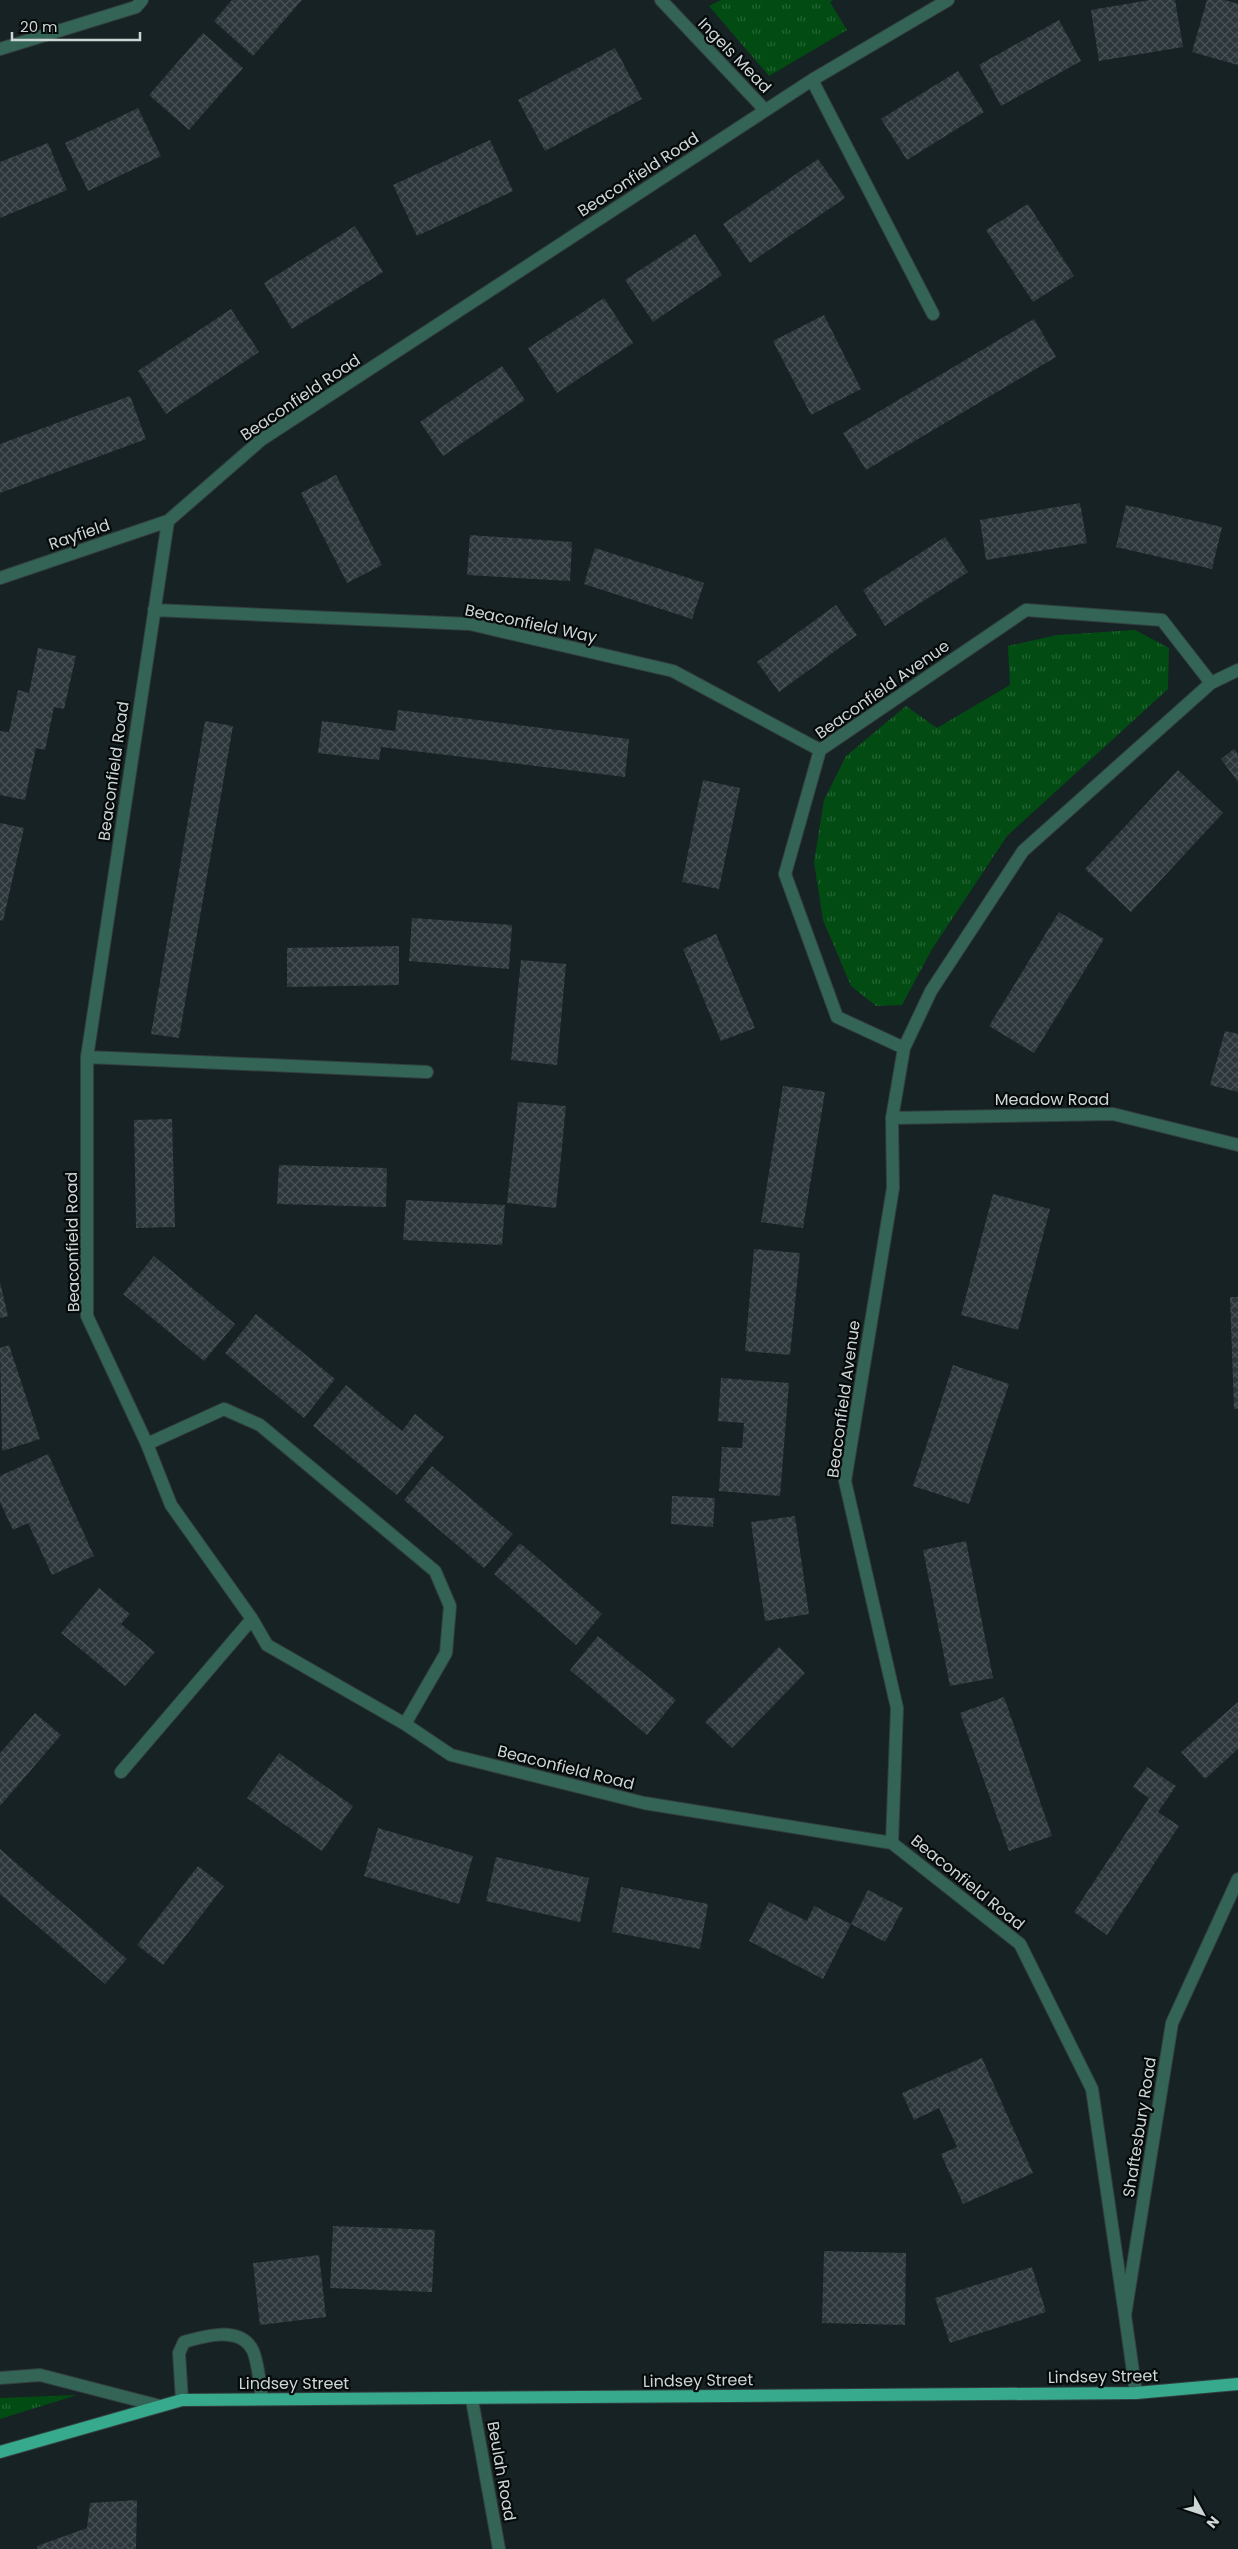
<svg xmlns="http://www.w3.org/2000/svg" width="1238" height="2549" viewBox="0 0 1238 2549" font-family="Poppins,sans-serif">
<style>
.grass{fill:url(#grass-tufts)}
.building{fill:url(#building-cross-hatch)}
.lines{fill:none;stroke-linecap:round;stroke-linejoin:round}
.minor-casing{stroke:#333f3f;stroke-width:14}
.major-casing{stroke:#333f3f;stroke-width:14}
.minor{stroke:#336456;stroke-width:12}
.major{stroke:#37a98d;stroke-width:12}
.labels{text-anchor:middle;stroke-width:4.5;stroke-linejoin:round;paint-order:stroke}
.street-label{font-size:16px;fill:#cdd5d5;stroke:#060a0b}
</style>
<defs>
<pattern id="grass-tufts" width="24" height="20" patternUnits="userSpaceOnUse" patternTransform="scale(1.25)"><rect width="24" height="20" fill="#024c13"/><path d="M3 7l-1-3M5 7V3M7 7l1-3M15 17l-1-3M17 17v-4M19 17l1-3" fill="none" stroke="#266534"/></pattern>
<pattern id="building-cross-hatch" width="8" height="8" patternUnits="userSpaceOnUse" patternTransform="scale(1.25)"><rect width="8" height="8" fill="#2c363b"/><path d="M0 0l8 8M0 8l8-8" fill="none" stroke="#495256"/></pattern>
</defs>
<rect width="100%" height="100%" fill="#162223"/>
<path class="grass" d="M721,0H833L830,2L847,30L769,76L709,6Z
M1135,630L1169,648L1168,689L1007,836L932,949L902,1005L876,1006L851,986L823,920L814,862L824,800L846,756L906,706L937,728L1010,685L1008,646L1057,635Z
M77,2395L0,2419V2398Z"/>
<path class="building" d="M232,0H302L253,56L214,21Z
M1150,0H1175L1183,47L1099,61L1091,10Z
M1207,0H1225L1238,4V65L1192,52Z
M1059,20L1081,61L1001,106L979,65Z
M203,33L243,68L189,130L149,95Z
M615,48L642,99L545,151L518,100Z
M958,71L984,112L907,160L881,119Z
M138,108L161,156L88,191L65,143Z
M490,140L513,191L417,236L393,185Z
M48,143L67,190L0,218V162Z
M818,159L845,198L750,263L723,224Z
M1028,204L1074,276L1033,302L986,230Z
M355,226L383,272L292,329L264,283Z
M695,234L722,275L653,322L625,280Z
M604,298L633,343L557,393L528,348Z
M231,309L259,352L166,414L138,371Z
M824,315L861,389L811,415L773,341Z
M1034,319L1056,357L866,470L843,433Z
M502,366L525,400L443,456L420,422Z
M130,396L146,439L0,493V444Z
M336,475L382,565L347,583L301,493Z
M1080,503L1087,543L986,560L980,520Z
M1126,505L1222,527L1212,569L1116,547Z
M470,535L572,542L570,581L467,575Z
M945,537L968,572L885,626L863,590Z
M595,548L704,583L692,619L584,584Z
M836,605L857,635L779,692L757,662Z
M38,648L76,656L64,709L54,707L45,750L36,748L25,800L0,795V731L9,732L18,690L29,693Z
M398,710L629,739L625,777L381,747L379,760L318,753L322,721L395,731Z
M205,721L233,726L179,1038L151,1034Z
M1234,749L1238,754V782L1221,759Z
M1178,770L1223,813L1131,912L1085,869Z
M703,780L740,788L719,889L682,882Z
M0,823L24,828L3,921L0,920Z
M1059,912L1104,939L1034,1053L989,1026Z
M412,918L512,925L509,969L409,961Z
M716,934L755,1028L721,1041L683,949Z
M399,946V985L287,987V948Z
M521,960L566,964L557,1065L511,1060Z
M1225,1031L1238,1034V1092L1210,1085Z
M783,1086L825,1092L803,1228L761,1222Z
M518,1102L566,1106L556,1208L507,1203Z
M172,1119L175,1227L136,1228L134,1120Z
M279,1165L387,1168L386,1207L277,1204Z
M993,1194L1050,1209L1018,1330L961,1315Z
M406,1200L505,1205L502,1245L403,1240Z
M754,1249L800,1253L790,1355L745,1351Z
M154,1256L235,1324L204,1361L123,1294Z
M0,1282L8,1316L0,1318Z
M1230,1297H1238V1409H1234Z
M256,1314L335,1379L304,1418L225,1353Z
M9,1345L40,1439L2,1451L0,1348Z
M953,1365L1009,1384L969,1504L913,1486Z
M721,1378L789,1383L780,1496L719,1491L722,1447L742,1448L744,1423L718,1421Z
M346,1385L402,1431L415,1414L444,1437L397,1495L313,1426Z
M48,1454L94,1556L52,1575L28,1523L13,1530L0,1502V1476Z
M432,1466L513,1534L484,1568L404,1500Z
M672,1496L715,1498L713,1527L671,1524Z
M795,1516L809,1614L765,1621L751,1522Z
M966,1541L993,1678L950,1686L923,1550Z
M520,1543L602,1614L576,1645L494,1574Z
M99,1588L130,1614L121,1624L155,1652L125,1686L61,1633Z
M598,1636L676,1700L647,1735L570,1670Z
M779,1647L805,1673L732,1748L705,1722Z
M1004,1697L1052,1836L1009,1851L960,1713Z
M1238,1702V1749L1205,1779L1181,1752Z
M35,1713L61,1735L0,1806V1753Z
M279,1753L353,1806L322,1851L247,1798Z
M1147,1767L1176,1786L1158,1812L1179,1826L1107,1935L1074,1912L1149,1798L1133,1787Z
M378,1828L473,1856L459,1904L364,1876Z
M0,1849L127,1959L105,1984L0,1894Z
M496,1857L589,1878L580,1922L486,1901Z
M198,1866L224,1886L163,1965L137,1945Z
M621,1887L708,1904L700,1949L612,1932Z
M868,1890L903,1908L885,1942L851,1924Z
M769,1902L807,1921L814,1906L851,1924L823,1979L749,1941Z
M982,2058L1033,2173L963,2204L941,2154L957,2147L939,2108L914,2120L902,2093Z
M333,2226L435,2230L432,2292L330,2288Z
M824,2251L906,2253L905,2325L822,2323Z
M319,2255L326,2317L260,2325L253,2263Z
M1032,2267L1046,2312L950,2343L935,2298Z
M137,2500L136,2549H38L37,2546L87,2528L90,2503Z"/>
<g class="lines">
<g class="minor-casing">
<path id="minor" d="M661,0L765,110
M948,0L812,80L261,440L168,521L87,1057V1316L147,1444L171,1505L252,1619L267,1645L405,1724L451,1755L644,1803L892,1843L1020,1944L1092,2089L1125,2315
M0,49L136,7L142,0
M812,80L933,314
M0,578L168,521
M154,610L470,624L673,671L820,750
M904,1048L837,1017L785,874L820,750L1026,610L1162,620L1211,683
M87,1057L427,1072
M892,1118L1113,1114L1238,1145
M147,1444L224,1409L260,1425L435,1571L450,1606L446,1653L405,1724
M121,1772L252,1619
M892,1843L897,1708L845,1481L893,1188L892,1118L904,1048L931,991L1023,851L1211,683L1238,670
M0,2378L40,2375L160,2406
M1136,2393L1125,2315L1172,2023L1238,1879
M182,2400L179,2353L184,2342C204,2336 239,2326 252,2349C258,2359 260,2386 262,2399
M472,2400L499,2549"/>
</g>
<g class="major-casing">
<path id="major" d="M0,2452L182,2400L1136,2393L1238,2384"/>
</g>
<use href="#minor" class="minor"/>
<use href="#major" class="major"/>
</g>
<g class="labels">
<g class="street-label">
<text transform="translate(735 55) rotate(46)" y="6">Ingels Mead</text>
<text transform="translate(638 174) rotate(-33)" y="6">Beaconfield Road</text>
<text transform="translate(300 397) rotate(-34)" y="6">Beaconfield Road</text>
<text transform="translate(79 534) rotate(-19)" y="6">Rayfield</text>
<text transform="translate(531 623) rotate(12)" y="6">Beaconfield Way</text>
<text transform="translate(882 689) rotate(-35)" y="6">Beaconfield Avenue</text>
<text transform="translate(113 771) rotate(-82)" y="6">Beaconfield Road</text>
<text x="1052" y="1105">Meadow Road</text>
<text transform="translate(72 1242) rotate(-91)" y="6">Beaconfield Road</text>
<text transform="translate(843 1399) rotate(-82)" y="6">Beaconfield Avenue</text>
<text transform="translate(566 1767) rotate(14)" y="6">Beaconfield Road</text>
<text transform="translate(968 1882) rotate(39)" y="6">Beaconfield Road</text>
<text transform="translate(1139 2127) rotate(-81)" y="6">Shaftesbury Road</text>
<text transform="translate(1103 2376) rotate(-1)" y="6">Lindsey Street</text>
<text transform="translate(698 2380) rotate(-1)" y="6">Lindsey Street</text>
<text x="294" y="2389">Lindsey Street</text>
<text transform="translate(502 2471) rotate(80)" y="6">Beulah Road</text>
</g>
</g>
<g transform="translate(1203 2514) rotate(130)" stroke="#060a0b" stroke-width="4" paint-order="stroke">
<path d="M0-4L9 19L0 12L-9 19Z" fill="#cdd5d5"/>
<text y="-8" font-size="14" font-weight="bold" text-anchor="middle" fill="#cdd5d5">N</text>
</g>
<path d="M12 32v8h128v-8" fill="none" stroke="#cdd5d5" stroke-width="2.5"/>
<text x="20" y="32" font-size="15" fill="#cdd5d5" stroke="#060a0b" stroke-width="4" paint-order="stroke">20 m</text>
</svg>
